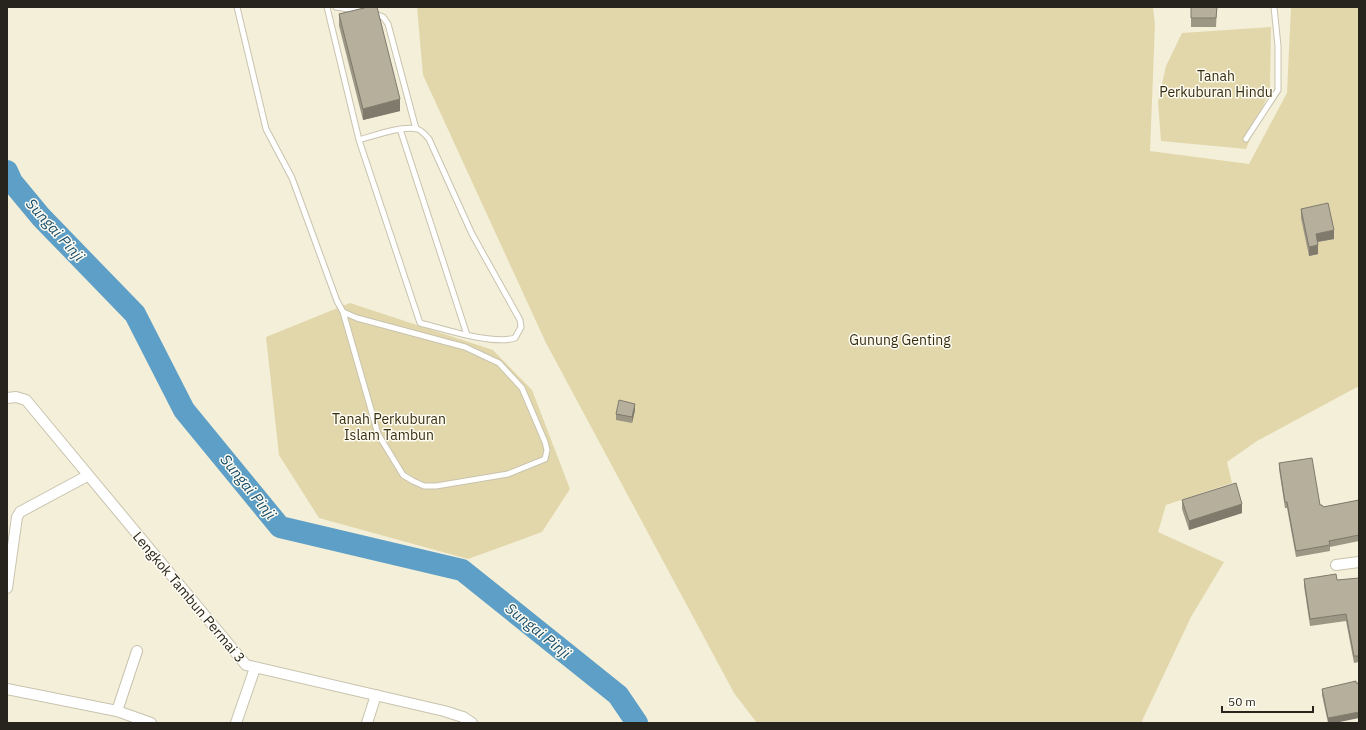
<svg xmlns="http://www.w3.org/2000/svg" width="1366" height="730" viewBox="0 0 1366 730" font-family="'IBM Plex Sans',sans-serif">
<style>
.green{fill:#e2d7ab}
.lines{fill:none;stroke-linecap:round;stroke-linejoin:round}
.river{stroke:#5d9fc6;stroke-width:22}
.service-casing{stroke:#c8c3ae;stroke-width:7}
.minor-casing{stroke:#c8c3ae;stroke-width:12}
.service{stroke:#fff;stroke-width:5}
.minor{stroke:#fff;stroke-width:10}
.wall{fill:#9c9685}
.shaded-wall{fill:#7f7a6c}
.building{fill:#b5af9b;stroke:#7f7a6c}
.labels{text-anchor:middle;stroke-width:3;stroke-linejoin:round;paint-order:stroke}
.park-label{font-size:14px;fill:#352d0f;stroke:#fefcf3}
.street-label{font-size:14px;fill:#26241c;stroke:#fefcf3}
.water-label{font-size:15px;font-style:italic;fill:#184d68;stroke:#fefcf3}
</style>
<rect width="100%" height="100%" fill="#f4efd9"/>
<path class="green" d="M417,7H1153L1155,24L1150,151L1249,164L1287,93L1291,7H1359V386L1257,441L1227,462L1232,483L1166,505L1158,532L1224,562L1191,617L1141,723H757L734,693L546,343L423,75Z
M1271,27L1270,89L1246,149L1161,141L1158,102L1166,66L1182,33Z
M350,303L493,350L532,390L570,489L542,532L468,559L319,518L279,455L266,337Z"/>
<g class="lines">
<path class="river" d="M7,171L12,182L41,217L135,314L184,410L280,527L462,570L618,695L637,723"/>
<g class="service-casing">
<path id="service" d="M237,7L266,129L292,178L337,301L343,312L357,318L465,347L499,363L522,388L545,442L547,450L545,459L508,474L436,486H424L413,481L403,475L378,434L343,312
M327,7L359,140L420,323C444,329 492,345 515,338L521,327L520,320L472,234L429,139C425,135 423,131 417,129C403,125 373,136 359,140
M336,7L361,11
M373,13L383,17L388,24L416,129
M400,129L467,335
M1246,139L1278,90V46L1274,7"/>
</g>
<g class="minor-casing">
<path id="minor" d="M7,398L16,397L26,400L246,665L444,711L463,717L472,723
M1336,565L1359,562
M7,588L17,517L20,512L87,476
M7,689L117,711L151,723
M117,711L137,651
M236,723L255,668
M367,723L376,695"/>
</g>
<use href="#service" class="service"/>
<use href="#minor" class="minor"/>
</g>
<path class="wall" d="M1217,7L1216,27H1191V18Z
M339,14L400,111L363,120L339,26Z
M1301,209L1334,239L1318,242V254L1309,256L1301,218Z
M635,410L632,423L616,420V414Z
M1279,463L1320,505L1323,507L1359,500V541L1330,547V551L1296,557L1287,508H1285L1279,469Z
M1182,500L1242,513L1189,530L1182,509Z
M1359,578V662L1354,663L1346,621L1310,626L1304,586V579L1337,580Z
M1322,689L1335,723H1328L1322,695Z"/>
<path class="shaded-wall" d="M400,99V111L363,120V109Z
M1334,230V239L1316,242V234Z
M1318,245V254L1309,256V247Z
M635,404V410L632,423V417Z
M1242,504V513L1189,530V521Z
M1359,712V718L1335,723H1328V718Z"/>
<path class="building" d="M368,7H377L400,99L363,109L339,14Z
M1191,7H1217L1216,18H1191Z
M1328,203L1334,230L1316,234L1318,245L1309,247L1301,209Z
M619,400L635,404L632,417L616,414Z
M1312,458L1320,505H1322L1323,507L1359,500V535L1329,541L1330,545L1296,551L1287,502H1285L1279,463Z
M1236,483L1242,504L1189,521L1182,500Z
M1336,574L1337,580L1359,578V656H1354L1346,614L1310,619L1304,579Z
M1356,681V683H1359V712L1328,718L1322,689Z"/>
<g class="labels">
<g class="park-label">
<text x="1216" y="81">Tanah<tspan x="1216" dy="16">Perkuburan Hindu</tspan></text>
<text x="900" y="345">Gunung Genting</text>
<text x="389" y="424">Tanah Perkuburan<tspan x="389" dy="16">Islam Tambun</tspan></text>
</g>
<g class="street-label">
<text transform="translate(189 597) rotate(50)" y="5">Lengkok Tambun Permai 3</text>
</g>
<g class="water-label">
<text transform="translate(55 230) rotate(48)" y="5">Sungai Pinji</text>
<text transform="translate(248 487) rotate(51)" y="5">Sungai Pinji</text>
<text transform="translate(538 631) rotate(39)" y="5">Sungai Pinji</text>
</g>
</g>
<rect width="1366" height="730" fill="none" stroke="#26241c" stroke-width="16"/>
<path d="M1222 706v6h91v-6" fill="none" stroke="#26241c" stroke-width="2"/>
<text x="1228" y="706" font-size="12" fill="#26241c" stroke="#fefcf3" stroke-width="3" paint-order="stroke">50 m</text>
</svg>
